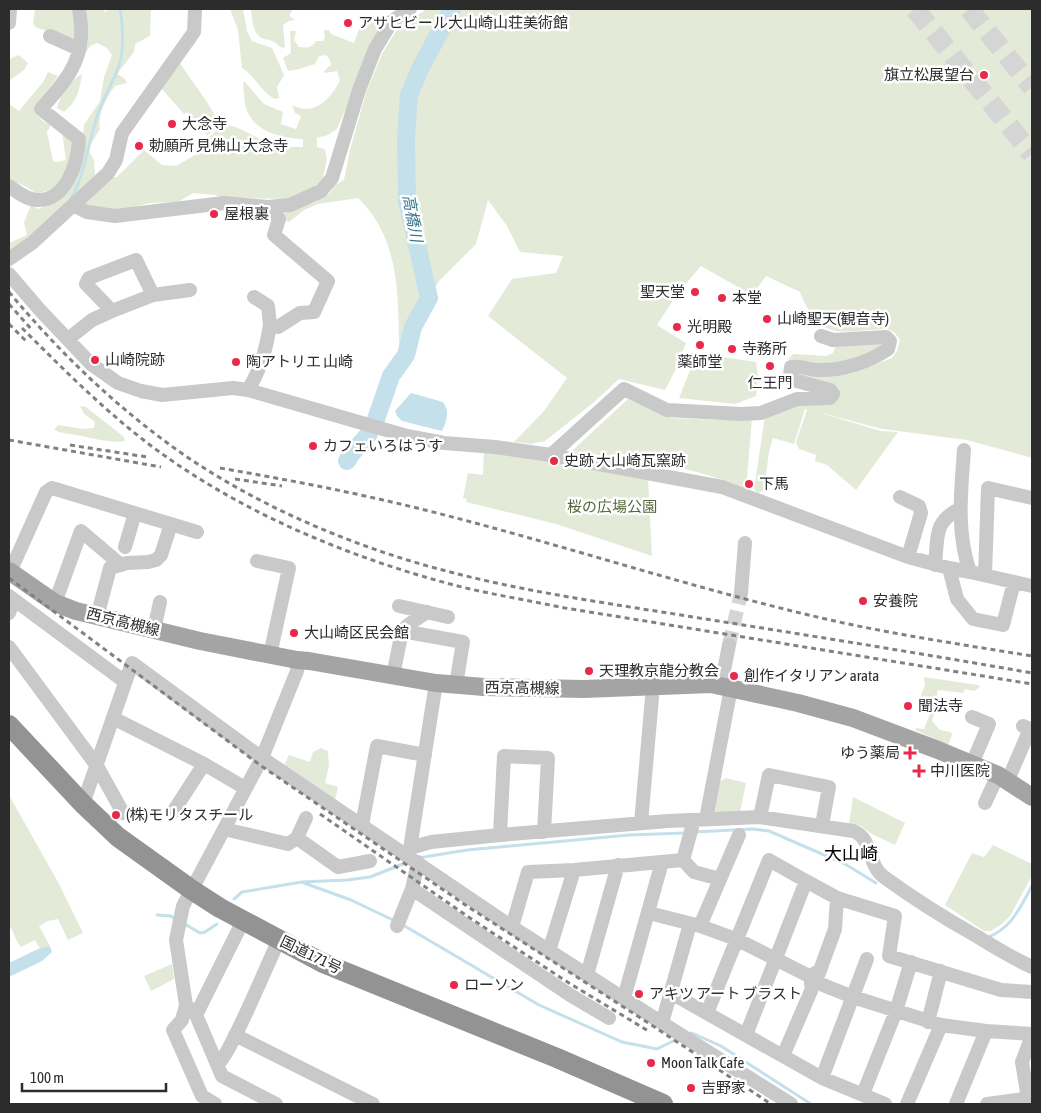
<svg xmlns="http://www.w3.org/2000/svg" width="1041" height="1113" viewBox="0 0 1041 1113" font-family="'Asap Condensed','Noto Sans JP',sans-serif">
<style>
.green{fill:#e4ead8}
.water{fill:#c4e0eb}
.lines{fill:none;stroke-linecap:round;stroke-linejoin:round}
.stream{stroke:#c4e0eb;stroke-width:3}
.river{stroke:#c4e0eb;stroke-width:18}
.minor-tunnel{stroke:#d5d5d5;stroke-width:14;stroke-dasharray:14 7;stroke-linecap:butt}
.highway-tunnel{stroke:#d5d5d5;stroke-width:20;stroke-dasharray:20 10;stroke-linecap:butt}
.minor{stroke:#c9c9c9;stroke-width:14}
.major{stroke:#a4a4a4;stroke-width:18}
.highway{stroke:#939393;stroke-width:20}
.rail{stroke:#818181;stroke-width:3;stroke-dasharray:5 4;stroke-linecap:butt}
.poi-dot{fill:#e8294b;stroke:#fff;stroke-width:2}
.labels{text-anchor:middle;stroke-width:5;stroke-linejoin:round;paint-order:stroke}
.poi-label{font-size:15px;fill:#2c2c2c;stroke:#fff;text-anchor:start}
.park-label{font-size:15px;fill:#546839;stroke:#fff}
.street-label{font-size:15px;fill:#2c2c2c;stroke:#fff}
.water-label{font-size:16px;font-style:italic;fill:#39768e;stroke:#fff}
.quarter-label{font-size:18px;fill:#000;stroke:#fff}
</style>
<rect width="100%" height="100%" fill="#fff"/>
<path class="green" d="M35,9H72L76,39L72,42L51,32L37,28L33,24Z
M85,9H101L106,12L108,9H151L150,36L135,44L134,52L117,74L124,78L127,83L115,86C107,97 97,115 100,129L90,146L89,151L94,160L95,176L9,256V243L27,235L24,222L31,205L38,209L55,201L82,146L84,125L100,101L104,77L112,55L107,48L97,43L90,46L85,54Z
M230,9H243L247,31L252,41L272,48L284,75L277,87L279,98L275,99C261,92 255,76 242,68L238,30Z
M251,9H293L289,16L295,20L289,21L283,25L285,48L280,47C271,37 266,42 259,36C252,30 252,17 251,9Z
M427,9H1032V458L967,440L882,429L814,411L881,431L898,432L856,490L827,465L815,461L816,455L799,449L796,442L807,410L805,409L794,444L773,438L769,452L764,490L758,493L754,489L765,416L798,403H828L841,395L835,386L793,375L794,370L822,374H850L892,358L897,351L900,340L895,333L888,329C873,329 848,333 836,331C817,328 806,308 800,292L766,276L752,295L701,266L677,294L657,325L686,343L676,369L665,390L619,379L593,403L545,441L531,444L514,442L544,411L567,378L488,316L512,279L556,273L563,256L520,252L507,226L488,200L476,244L439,281L413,324L407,338L399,345C398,291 399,238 358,198L318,204L304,210L289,222L285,220L283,214L291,209L329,194L335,185L344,180L350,150L366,93L382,54L398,28Z
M367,20L373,22H378L382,26L337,129L328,135L317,138V147L325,149L327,160L322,181L308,191L292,199L225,198L214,195L193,193L178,202L150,203L112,212L92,208L84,202L110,177H117L144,150L162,165L176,166L195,155L203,153L206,149L208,138C213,134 218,128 224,126C235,122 261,141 271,145C282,148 292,147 303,147V139C283,138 258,133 248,113C244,105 244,92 243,82H245L264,104L283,112L281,124L296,129L301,116L295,113L292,105C314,117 331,99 340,80L337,71L325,73L324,71L331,65L330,60L326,55L319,56L315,64L299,69L288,71L283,58L291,53L290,31H296L294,40L299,47C308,48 311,48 316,41H323L325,38L324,30H329L331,34L354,43L360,26Z
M19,55L28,63L24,70L9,81V59Z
M179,62L207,102L221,126L207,135L187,112L184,114L161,88Z
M48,72L58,76L35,108L36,114L44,122L51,125L47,132L53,161L57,162L66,160L62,132L74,140L70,163L55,188L37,194L25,186L12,181L9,178V104L19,111L43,82Z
M82,74C80,89 77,102 64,112L57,108C60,95 70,80 82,74Z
M881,342L880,349C847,363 824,373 788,359L793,354L826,356L833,353L836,345Z
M704,354L756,362L758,376L756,396L735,404L679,398L693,363Z
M628,399L672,418L716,420L752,418L746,490C693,464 630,460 572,451Z
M80,406L86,407L124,437L125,441C111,443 95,439 82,436C72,434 63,434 54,430L58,425L84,429L94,428L95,422L84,414Z
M484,451L513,454L648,478L652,556L556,524L466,502L467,499L463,498L468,473L483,475Z
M924,677L978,685L980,687L974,691L965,689L963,693L938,690L935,702L936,707L932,721L940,730L951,732L952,735L948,745L915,730L916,728L924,729L930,714L919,709L918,703L925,685Z
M321,748L328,751L329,765L325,783L338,787L334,805L282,770L289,755L310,762L313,752Z
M726,778L746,783L740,812L714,814L711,811L717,783Z
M9,795L59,884L83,933L68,940L58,919L48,921L39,926L50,946L40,949L35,940L21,947L18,943L9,924Z
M853,797L905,823L895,845L870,833L861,826L849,824Z
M993,845L1032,864V876L1010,916L1002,924L991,931H984L945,905L972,853L984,857Z
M172,964L174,979L151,991L144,976Z"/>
<path class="water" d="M411,393L443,402C450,412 447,420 442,431L402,421L397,416L395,411Z
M50,946L52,952L42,961L9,977V963L38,949Z"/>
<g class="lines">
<path class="stream" d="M71,199C86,172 89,136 100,108C107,91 117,76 121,58C124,41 123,26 120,9
M694,832L753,829L769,831L845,864L876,883
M418,858L467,850L629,835L686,833
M304,883L351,900L395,921
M234,899L242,892L302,882L347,880L370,877L408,862
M157,915L171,916L175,919
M183,923L200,933L205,932L217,924
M403,925L539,1005L622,1042L657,1049L679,1038
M986,938C1012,929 1020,907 1032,886
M687,1035L692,1033L721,1046L811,1104"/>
<path class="river" d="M374,425L391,376L406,355L413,327L429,298L407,201L406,137L409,95L421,67L452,9
M347,461L352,453L369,434"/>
<path class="minor-tunnel" d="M729,645L741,593"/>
<path class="highway-tunnel" d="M915,9L1032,154
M969,9L1032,87"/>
<path class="minor" d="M9,23L10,9
M50,36L79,49
M9,186C17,192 26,199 36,200C66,202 78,163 79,139L41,109C60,87 80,67 81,36C82,27 80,18 79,9
M73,205L87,212L115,216L224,203L268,207L290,205L321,191L332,178L359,90L375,49L392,21L410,9
M9,259L32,243L108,173L116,160L122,133L194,32L195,9
M9,274L39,309L91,364L118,383L141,391L162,395L233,388L248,390L407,436L444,443L495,447L551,455L722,487L908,557L949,568L970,572L1032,586
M254,297L268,306L270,325
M112,311L86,284L89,278L136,260L153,295
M68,339L92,320L112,311L153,295L190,290
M248,390C261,369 266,349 270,325L278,327L300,313L314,312L328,281L274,235L279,219L273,214L257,213
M964,450C961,491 956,532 970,572
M551,455L624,389L667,410L741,414L761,413L797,399L830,398L833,394L830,390L793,380L790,375L791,367C800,365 809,370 818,370C842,371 869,362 888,349L890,341L886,337L833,340L821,336
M900,497L919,506L921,513L908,557
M125,547L135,513
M257,561L289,568L270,655
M935,565C938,539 933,521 960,509
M949,568L957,599L973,619L1003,625L1014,582
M10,572L46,492L52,488L197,532
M985,575L988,488L1032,498
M741,593L745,543
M9,596L125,682
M55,603L81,531L121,565
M399,606L448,617
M9,613L14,600
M97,617L110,568L127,563L148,562L156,560L161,555L171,524
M154,630L160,602
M402,631L463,642L456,685
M9,647L97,766L123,813
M393,676L402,631L408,625L427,612
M721,686L729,645
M113,718L204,764L245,788
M972,764L989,724L972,717
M1008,780L1030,729L1023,726
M985,803L998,775
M83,804L132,663L262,758L512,927L662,1023L690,924
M173,812L204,764
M760,817L769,775L829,787L822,825
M706,819L731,688
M641,823L653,686
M362,825L377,746L425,755
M224,829L288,844L297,838L306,818
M500,835L504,756L548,758L544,832
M297,838L338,867L370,861
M410,848L431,842L500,835L668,821L760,817L853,831C873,838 867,865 884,877C914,899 946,919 978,937C996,948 1014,959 1032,967
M409,855L436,683
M683,860L694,872L720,879
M806,881L837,898L835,929L819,973H815L811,977
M412,889L570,995L609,1018
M837,898L895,916L889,956L1001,990L1032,992
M649,913L700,926L736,939L811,977
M397,926L412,889L418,862
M700,926L739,835
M512,927L528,872L574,870L683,860L694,820
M549,951L574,870
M587,975L618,865
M823,985L853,997L941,1025L986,1031L1032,1034
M671,993L822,1078L885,1104
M624,998L662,862
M186,1005L182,1020L173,1030L202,1096L215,1104
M707,1013L769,860L806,881L746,1035
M196,1015L243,921
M928,1022L941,971
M662,1023L791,1104
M235,1035L373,1104
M783,1056L813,986L811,984V977
M218,1064C230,1055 269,960 279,940
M822,1078L867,959
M863,1094L896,1011L911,962
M276,1104L222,1076L196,1015L186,1005L176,940L183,906L262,758L297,671V660
M907,1104L941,1025
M956,1104L986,1031
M987,1104L1032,1098
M1029,1104L1022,1062L1032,1036"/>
<path class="major" d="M9,571L55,603L76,611L200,641L297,660L309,661L436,683L484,687L584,689L711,684L798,703L853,718L938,750L998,775L1032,797"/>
<path class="highway" d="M9,725L83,804L118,837L192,890L220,908L323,963L557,1058L663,1104"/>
<path class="rail" d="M9,292C58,351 114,405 177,450C258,507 358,549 454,573C532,593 613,604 693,617C806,635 919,653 1032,673
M9,304L33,331
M9,324L26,341
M22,328C63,369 104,410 150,445C238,511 345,556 450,584C488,594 527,600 565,608L1032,684
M9,440L161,467
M70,445L147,457
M220,468C289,480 357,493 425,510C561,544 694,589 830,620C897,635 965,645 1032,656
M235,479L282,486
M9,578L260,765L470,908L653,1026L771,1104
M320,814L470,918L569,983L650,1032"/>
</g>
<g class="poi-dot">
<circle cx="348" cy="23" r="5"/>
<circle cx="984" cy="75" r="5"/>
<circle cx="172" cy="124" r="5"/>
<circle cx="139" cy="146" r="5"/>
<circle cx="214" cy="214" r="5"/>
<circle cx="695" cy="292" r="5"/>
<circle cx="722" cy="298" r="5"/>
<circle cx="767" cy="319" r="5"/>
<circle cx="677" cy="327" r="5"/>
<circle cx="700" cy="345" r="5"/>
<circle cx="732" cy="349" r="5"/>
<circle cx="95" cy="360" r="5"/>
<circle cx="236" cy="362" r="5"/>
<circle cx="770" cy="366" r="5"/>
<circle cx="313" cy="446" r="5"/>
<circle cx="554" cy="461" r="5"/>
<circle cx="749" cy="484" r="5"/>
<circle cx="863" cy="601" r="5"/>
<circle cx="294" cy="633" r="5"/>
<circle cx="589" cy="671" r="5"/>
<circle cx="734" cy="676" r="5"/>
<circle cx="908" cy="706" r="5"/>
<path d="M907.5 745.5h5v5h5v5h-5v5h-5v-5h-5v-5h5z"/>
<path d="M916.5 763.5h5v5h5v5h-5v5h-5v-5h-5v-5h5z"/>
<circle cx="116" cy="815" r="5"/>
<circle cx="454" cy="985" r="5"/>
<circle cx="639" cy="994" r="5"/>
<circle cx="651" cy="1063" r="5"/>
<circle cx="691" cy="1088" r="5"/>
</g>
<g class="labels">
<g class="poi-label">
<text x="358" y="28">アサヒビール大山崎山荘美術館</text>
<text x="974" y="80" text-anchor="end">旗立松展望台</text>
<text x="182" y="129">大念寺</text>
<text x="149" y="151">勅願所 見佛山 大念寺</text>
<text x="224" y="219">屋根裏</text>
<text x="685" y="297" text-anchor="end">聖天堂</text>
<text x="732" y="303">本堂</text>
<text x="777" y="324">山崎聖天(観音寺)</text>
<text x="687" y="332">光明殿</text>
<text x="742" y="354">寺務所</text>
<text x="105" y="365">山崎院跡</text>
<text x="246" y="367">陶アトリエ 山崎</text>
<text x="700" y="367" text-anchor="middle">薬師堂</text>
<text x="770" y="388" text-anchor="middle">仁王門</text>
<text x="323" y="451">カフェいろはうす</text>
<text x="564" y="466">史跡 大山崎瓦窯跡</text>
<text x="759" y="489">下馬</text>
<text x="873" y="606">安養院</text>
<text x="304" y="638">大山崎区民会館</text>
<text x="599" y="676">天理教京龍分教会</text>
<text x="744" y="681">創作イタリアン arata</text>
<text x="918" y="711">聞法寺</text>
<text x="900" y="758" text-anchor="end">ゆう薬局</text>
<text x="930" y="776">中川医院</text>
<text x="126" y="820">(株)モリタスチール</text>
<text x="464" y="990">ローソン</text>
<text x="649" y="999">アキツ アート ブラスト</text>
<text x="661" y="1068">Moon Talk Cafe</text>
<text x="701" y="1093">吉野家</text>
</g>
<g class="park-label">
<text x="612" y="512">桜の広場公園</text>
</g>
<g class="street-label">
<text transform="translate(123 622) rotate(14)" y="5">西京高槻線</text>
<text transform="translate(522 688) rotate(1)" y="5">西京高槻線</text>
<text transform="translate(311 955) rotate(26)" y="5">国道171号</text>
</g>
<g class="water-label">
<text transform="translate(413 218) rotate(80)" y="6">高橋川</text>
</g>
<g class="quarter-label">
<text x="851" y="860">大山崎</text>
</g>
</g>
<rect width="1041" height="1113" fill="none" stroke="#2c2c2c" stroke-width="20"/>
<path d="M22 1083v8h144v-8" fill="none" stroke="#2c2c2c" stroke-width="2.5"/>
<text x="30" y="1083" font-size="15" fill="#2c2c2c" stroke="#ffffff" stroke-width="4" paint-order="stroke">100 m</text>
</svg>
